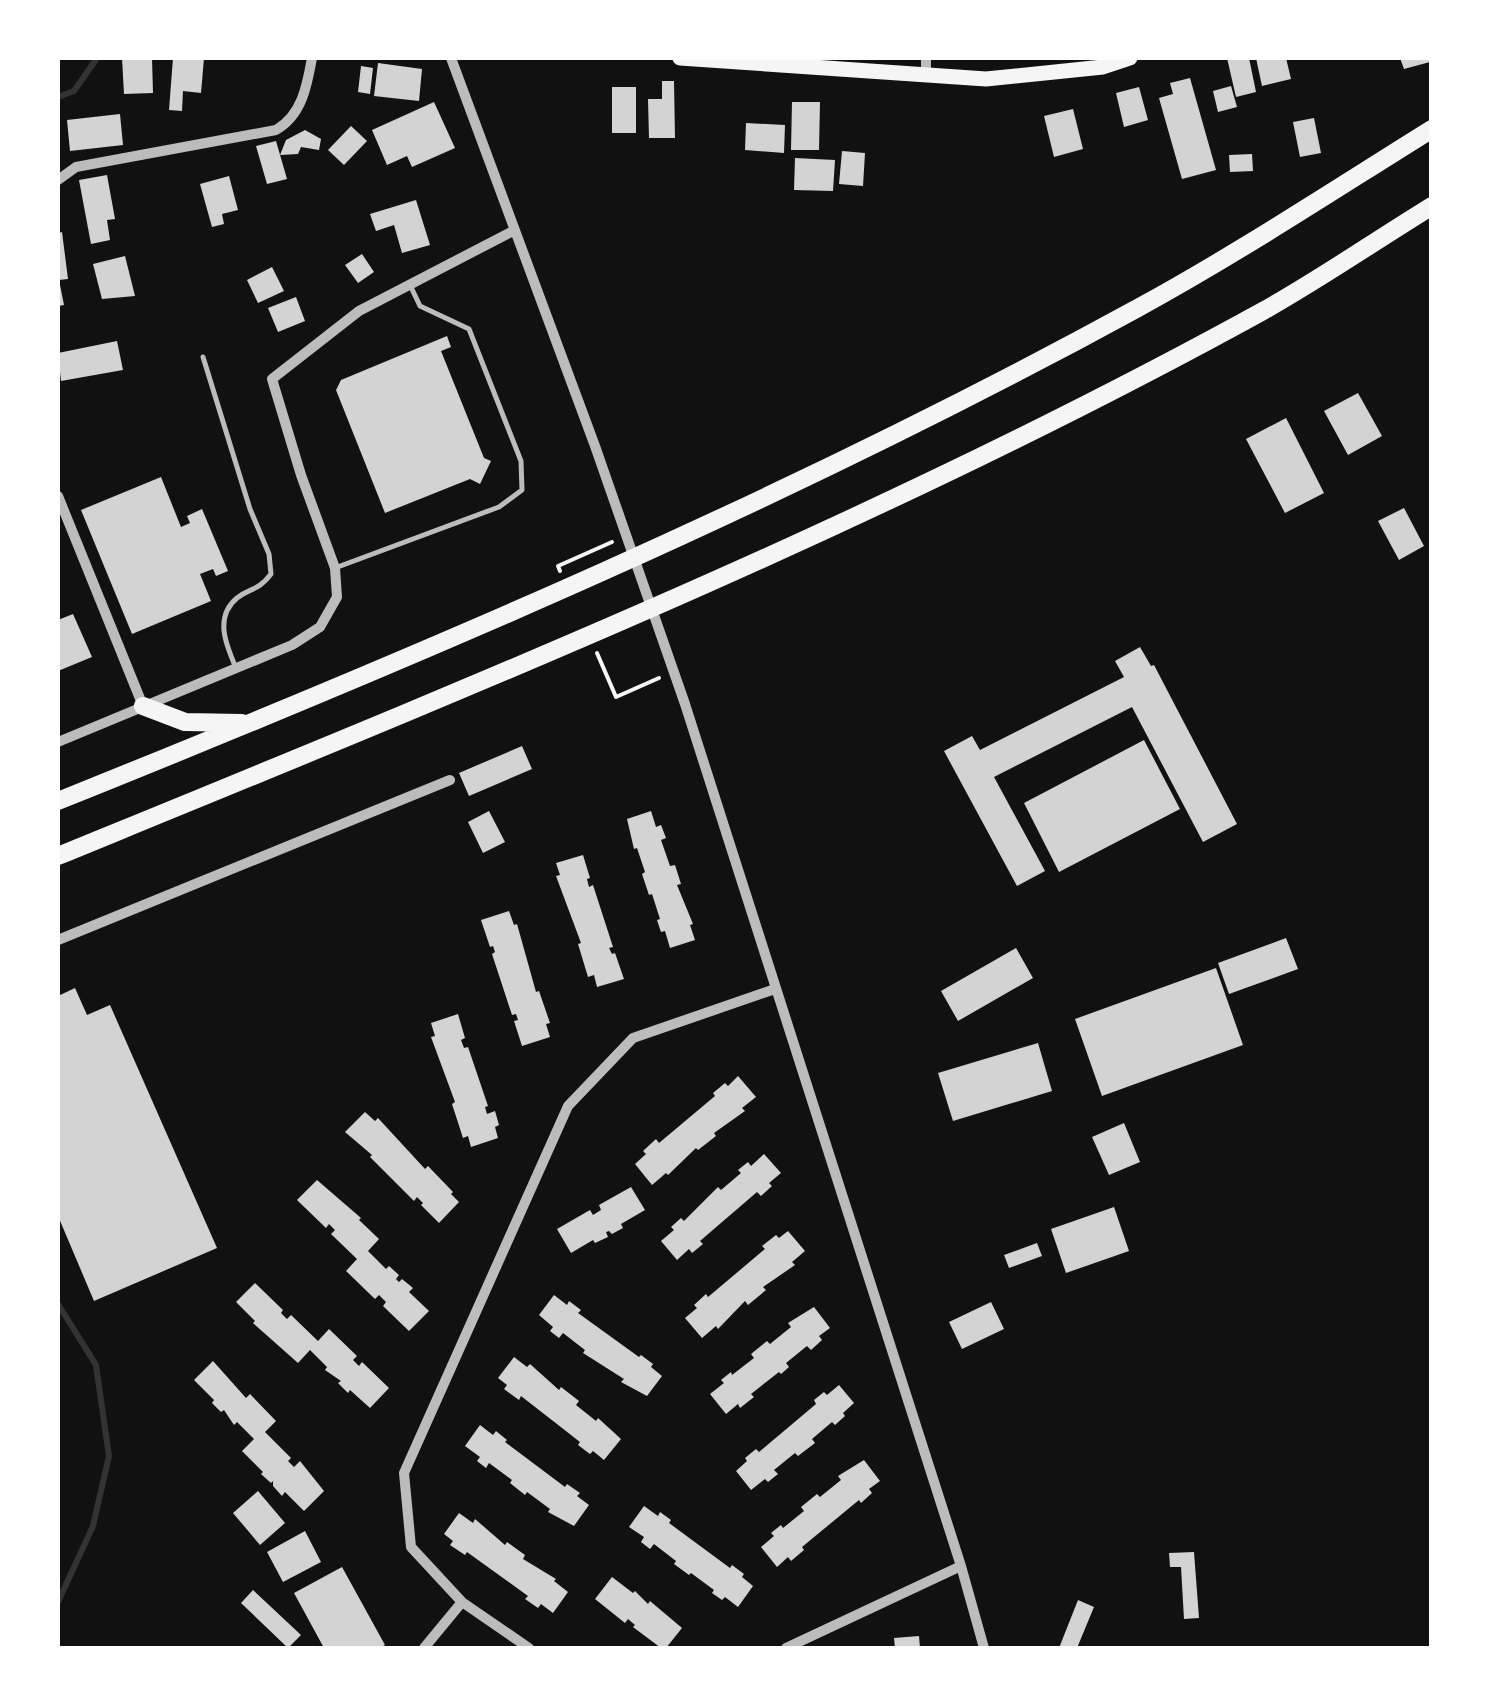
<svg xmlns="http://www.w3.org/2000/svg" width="1489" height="1706" viewBox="0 0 1489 1706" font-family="Roboto,sans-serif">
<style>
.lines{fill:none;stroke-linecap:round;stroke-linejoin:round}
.stream{stroke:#333;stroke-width:6}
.building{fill:#d3d3d3}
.path{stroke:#f5f5f5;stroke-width:4}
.service{stroke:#bcbcbc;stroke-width:5}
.minor{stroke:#bcbcbc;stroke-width:10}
.primary{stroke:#f5f5f5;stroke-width:15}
.trunk{stroke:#f5f5f5;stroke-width:18}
</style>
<rect width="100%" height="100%" fill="#111"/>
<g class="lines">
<path class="stream" d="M58,97L74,91L97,58
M58,1304L96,1365L109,1456L93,1526L58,1602"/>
</g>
<path class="building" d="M122,58H152L153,93L124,94Z
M173,58H204L201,93L183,91L182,111L169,110Z
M1227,58H1249L1256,92L1236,97Z
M1256,58H1286L1291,79L1262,86Z
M1400,58H1429L1430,62L1404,69Z
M378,63L422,69L419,101L374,96Z
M361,66L373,68L370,94L358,92Z
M1190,78L1216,170L1182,179L1159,98L1173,94L1170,83Z
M662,81H674L675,138H649L648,99H662Z
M1231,86L1237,107L1218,112L1213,91Z
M612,87H636V133H612Z
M1139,87L1148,120L1124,127L1116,93Z
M434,102L455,148L412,167L407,156L387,165L372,130Z
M792,102H820L819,150H791Z
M1073,109L1083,149L1054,157L1044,116Z
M120,114L123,145L70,151L67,120Z
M1314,118L1321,153L1300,157L1293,122Z
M746,123L785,125L784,153L745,150Z
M351,126L367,141L344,165L328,150Z
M305,130L321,139L319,150L301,147L298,154L280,155L286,140Z
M276,141L287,179L267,184L256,146Z
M842,151L865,153L863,186L839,184Z
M1252,154L1253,171L1230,172L1229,155Z
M795,158L835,160L833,191L794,190Z
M107,175L115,219L107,220L110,240L91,244L79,180Z
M229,176L238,210L222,214L224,224L212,227L200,184Z
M416,200L430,245L402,253L394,225L376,231L370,214Z
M62,232L68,279L59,280L64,305L58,306V233Z
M362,254L374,272L358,283L345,265Z
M125,256L135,296L102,299L93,264Z
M272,267L284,291L258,303L247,280Z
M296,297L305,321L278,332L268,308Z
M447,336L451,347L441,351L484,458L491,461L480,484L470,479L385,513L336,390L341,380Z
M117,341L123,370L61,381L58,353Z
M1358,393L1382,436L1348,455L1324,411Z
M1286,418L1324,493L1285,513L1246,439Z
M161,477L181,527L190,523L187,516L202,509L228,571L216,576L213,569L200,574L211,601L132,634L81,510Z
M1404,508L1424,546L1399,560L1378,521Z
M73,614L92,657L58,671V620Z
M1140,647L1151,666L1154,665L1237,824L1203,842L1132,707L994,777L1045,871L1017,886L944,751L972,736L980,750L1124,677L1115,661Z
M1144,740L1180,809L1059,872L1024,803Z
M522,746L532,769L469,796L459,773Z
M489,811L505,842L483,853L468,822Z
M651,811L656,827L661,825L666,838L661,840L670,866L675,865L681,884L677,885L693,924L690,925L695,940L670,948L665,931L661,932L657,920L660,919L652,894L649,895L642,874L645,872L637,848L634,849L627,819Z
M583,855L590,878L587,879L589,887L593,885L613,947L609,948L612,954L615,953L624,979L597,987L594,975L588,977L578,944L581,943L556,876L560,875L556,863Z
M509,911L514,925L517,924L536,992L539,991L550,1023L546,1024L550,1037L522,1046L514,1021L518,1020L516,1014L512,1015L492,954L495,952L493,946L490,947L481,920Z
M1286,938L1298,969L1229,994L1218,963Z
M1016,948L1033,978L958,1021L941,991Z
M1216,968L1243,1045L1102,1096L1075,1019Z
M75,988L87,1015L110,1005L217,1248L94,1301L58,1216V996Z
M458,1014L465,1038L461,1040L464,1048L468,1047L488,1106L485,1107L487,1114L495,1111L499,1125L495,1127L498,1138L471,1147L468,1136L463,1138L452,1104L455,1102L431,1037L435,1036L431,1023Z
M1038,1043L1052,1091L953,1121L938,1073Z
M738,1076L756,1097L742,1108L745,1111L714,1133L716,1136L698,1150L696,1148L668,1175L666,1173L652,1185L635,1164L646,1154L643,1151L656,1139L659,1143L715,1096L713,1093L725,1083L728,1086Z
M365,1112L375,1121L378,1118L425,1169L428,1166L453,1192L451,1194L459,1202L439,1223L421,1205L423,1203L417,1197L414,1201L370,1157L372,1155L345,1132Z
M1124,1123L1140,1162L1109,1175L1092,1137Z
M764,1154L781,1173L769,1183L772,1186L761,1196L757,1192L700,1241L703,1244L692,1253L689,1249L677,1260L661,1241L674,1230L671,1227L681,1218L684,1221L718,1187L721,1190L741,1173L738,1170L748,1162L751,1166Z
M317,1180L361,1218L359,1220L379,1239L368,1251L386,1269L389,1266L399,1275L396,1279L399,1282L402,1279L413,1288L409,1292L429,1311L409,1331L383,1306L386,1302L379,1295L375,1299L346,1271L357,1259L331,1234L335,1230L329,1224L326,1228L297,1200Z
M631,1187L645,1210L621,1224L623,1228L612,1234L609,1231L606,1232L608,1237L595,1243L593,1240L571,1253L557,1229L590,1210L593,1215L601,1210L599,1205Z
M1114,1207L1129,1251L1066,1273L1051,1229Z
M788,1231L805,1251L792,1262L795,1265L763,1287L766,1290L748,1305L745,1301L718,1329L716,1326L702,1338L685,1318L697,1308L694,1305L706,1294L708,1297L765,1249L762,1246L776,1235L779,1238Z
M1037,1243L1042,1256L1009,1268L1004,1255Z
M255,1283L283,1310L281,1313L287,1319L291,1315L318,1341L329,1329L357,1356L353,1360L359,1366L362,1362L389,1388L370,1408L350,1390L348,1393L338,1383L341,1381L325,1370L327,1367L310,1350L298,1363L253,1323L255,1321L236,1302Z
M554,1295L567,1305L569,1301L581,1310L578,1313L639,1357L641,1355L653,1364L651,1367L662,1376L647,1396L621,1382L624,1379L583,1353L585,1350L563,1333L559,1338L550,1331L553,1327L539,1315Z
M991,1302L1004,1329L962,1349L949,1322Z
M814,1307L830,1328L819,1336L822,1340L811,1350L807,1346L786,1363L789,1367L781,1374L779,1372L751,1394L754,1397L740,1408L738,1404L726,1414L710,1394L724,1383L721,1380L731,1372L732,1375L754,1358L751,1354L767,1341L770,1344L791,1327L788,1323Z
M514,1357L527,1367L530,1364L559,1390L561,1387L579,1401L576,1405L596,1421L598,1418L621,1439L604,1460L593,1451L590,1454L578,1445L580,1442L521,1396L519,1400L504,1389L507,1385L498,1378Z
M213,1361L246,1398L250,1394L276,1421L265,1432L291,1458L288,1461L294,1467L300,1461L324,1491L304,1511L285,1492L282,1496L273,1486V1481L271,1483L261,1474L263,1472L242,1451L254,1439L237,1422L234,1425L224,1410L221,1412L212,1403L214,1400L194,1380Z
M839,1385L854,1403L843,1413L845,1416L835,1425L832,1422L812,1439L815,1443L798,1456L795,1453L774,1470L778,1474L768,1482L765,1479L751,1490L736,1471L747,1461L745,1458L756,1449L759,1452L816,1404L814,1400L824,1392L827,1395Z
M480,1425L493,1435L496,1431L507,1440L505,1442L565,1487L567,1484L580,1493L577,1496L589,1505L574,1526L548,1512L550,1509L527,1492L525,1495L510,1483L512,1480L489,1463L486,1468L477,1461L480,1457L465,1446Z
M864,1460L880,1481L869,1489L872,1493L861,1503L859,1500L802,1547L804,1550L791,1561L788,1557L777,1567L761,1547L774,1536L771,1533L781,1525L783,1528L804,1511L801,1507L817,1494L820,1497L841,1480L838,1476Z
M258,1491L285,1523L260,1545L233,1513Z
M644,1506L658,1516L660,1512L671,1520L669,1523L730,1568L732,1565L744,1574L742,1577L753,1586L738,1607L725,1597L722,1600L712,1593L714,1590L691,1573L689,1575L674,1564L676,1561L654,1544L650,1549L641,1542L644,1537L629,1527Z
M459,1513L473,1523L475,1519L505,1545L507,1542L525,1555L523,1559L556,1579L554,1581L568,1592L553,1613L541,1604L538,1608L525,1599L528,1596L467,1552L465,1555L450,1545L453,1541L444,1534Z
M305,1531L321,1562L283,1582L267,1552Z
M1194,1552L1199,1618L1184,1619L1181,1567H1170L1169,1553Z
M342,1567L385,1645L379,1648H324L294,1593Z
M612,1577L633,1593L635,1591L648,1604L650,1601L682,1628L666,1648H661L633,1627L635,1625L628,1619L625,1623L595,1599Z
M253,1590L301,1635L288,1648L241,1603Z
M1078,1600L1094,1607L1077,1648H1059Z
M919,1636L920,1648H895L894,1638Z"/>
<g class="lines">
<path class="path" d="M560,571L558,566L612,542
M597,653L616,697L659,678"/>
<path class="service" d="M203,357L250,509L269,554L271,574C257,592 251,587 237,598C214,617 226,645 236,668
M335,568L499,507L522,490L521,461L469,329L420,306L410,285"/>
<path class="minor" d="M451,58L595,446L685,704L961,1566L984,1648
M926,75V58
M58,180L76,167L276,130C302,115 307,86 312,58
M58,496L143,706
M58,742L292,645L320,627L337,597L335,568L301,475L272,379L359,311L513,231
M58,940L450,780
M424,1648L462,1602
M529,1648L462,1602L411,1547L404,1473L568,1106L633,1038L775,989
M786,1648L961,1566"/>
<path class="primary" d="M680,58L986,79L1103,67L1130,58"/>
<path class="trunk" d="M143,706L185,722L242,723
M58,801C424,654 789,499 1136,309C1237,254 1334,190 1432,129
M58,856C466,689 876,524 1263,311C1320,279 1375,241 1432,206"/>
</g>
<rect width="1489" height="1706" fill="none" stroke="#ffffff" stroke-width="120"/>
</svg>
